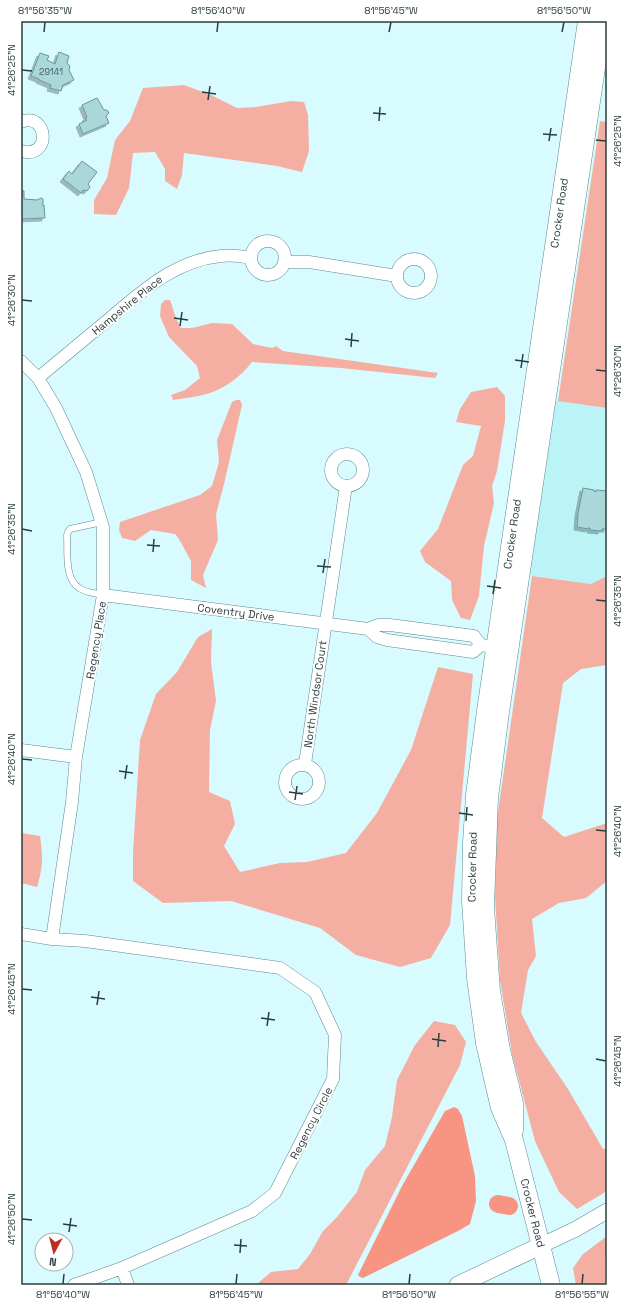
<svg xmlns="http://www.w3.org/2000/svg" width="628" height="1306" viewBox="0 0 628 1306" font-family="'Space Grotesk',sans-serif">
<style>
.built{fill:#bbf4f7}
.green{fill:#f5afa2}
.water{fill:#f89482}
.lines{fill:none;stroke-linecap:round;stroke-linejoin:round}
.river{stroke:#f89482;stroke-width:18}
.building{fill:#a9d7da;stroke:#699597;filter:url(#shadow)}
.service-casing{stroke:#5e898c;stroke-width:7}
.minor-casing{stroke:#5e898c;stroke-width:13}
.tertiary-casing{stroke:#5e898c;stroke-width:16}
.secondary-casing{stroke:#5e898c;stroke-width:18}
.primary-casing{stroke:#5e898c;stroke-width:19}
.service{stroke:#fff;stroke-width:6}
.minor{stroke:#fff;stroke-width:12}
.tertiary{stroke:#fff;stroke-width:15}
.secondary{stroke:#fff;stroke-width:17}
.primary{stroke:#fff;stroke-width:18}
.ticks{fill:none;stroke:#2b3e3f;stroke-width:1.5}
.labels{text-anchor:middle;stroke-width:4;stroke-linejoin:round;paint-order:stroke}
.number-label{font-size:9px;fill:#4a6466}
.street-label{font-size:11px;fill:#2b3e3f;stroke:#fff}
.neatline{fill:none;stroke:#2b3e3f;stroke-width:1.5}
.ticks-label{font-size:10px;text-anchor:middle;fill:#2b3e3f}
</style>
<defs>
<filter id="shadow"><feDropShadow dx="-3" dy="3" stdDeviation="0" flood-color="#0004"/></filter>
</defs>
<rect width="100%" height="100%" fill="#d7fbfe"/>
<path class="built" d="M552,400L607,408V576L591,584L527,575Z"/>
<path class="green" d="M184,85L211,95L237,108L256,107L291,101L304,102L308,115L309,151L302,172L277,166L184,153L182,175L177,189L165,181V169L155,152L133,153L129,188L116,215L94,214V200L107,178L115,140L130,121L143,88Z
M600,121L607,122V408L558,401Z
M165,300H170C174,310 175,319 181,328H192L212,323L232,324L253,344L272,348L276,346L283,351L438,373L435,378L341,368L252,362C241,376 225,389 207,394C196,397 184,398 173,400L171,395L185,390L200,378L197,366L169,337L160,316L161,304Z
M497,387L505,396V421L497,471L492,486L494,503L484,546L479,596L470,620L461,618L452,600L451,581L425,562L420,551L438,529L463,465L473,456L481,426L456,422L460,409L471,392Z
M236,400H240L242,405L224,484L216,514L218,540L203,575L206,588L191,580V561L179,539L175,534L151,530L135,541L122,538L119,530L120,522L200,495L212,486L219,462L217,440L232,402Z
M532,576L591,584L607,576V665L581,669L563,683L542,818L564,837L607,823V881L586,898L559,903L532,919L536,956L528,970L521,1013L536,1042L568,1089L603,1149L607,1148V1191L577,1209L559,1192L535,1141L512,1054L500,980L495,896L497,819Z
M212,629L211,662L216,701L210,730L209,792L230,801L235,824L224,846L240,872L280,863L307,862L346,853L377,813L411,750L438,667L473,674L450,925L431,958L400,967L356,955L320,928L231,901L163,903L133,881V853L140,740L156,694L177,672L198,637Z
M21,833L40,836C43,856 43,868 37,887L21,883Z
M434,1021L455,1025L466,1042L460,1065L346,1285H248L257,1284L271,1272L298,1269L310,1254L323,1231L337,1217L357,1192L365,1170L385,1146L392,1117L397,1080L415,1045Z
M607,1236V1257L605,1259V1285H576L573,1268L583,1254Z"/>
<path class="water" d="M454,1107L458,1109L462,1116L475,1176L476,1201L470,1224L460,1230L363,1278L360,1277L358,1275L402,1186L445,1111Z"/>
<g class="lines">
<path class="river" d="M498,1204L509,1206"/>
</g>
<path class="building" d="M59,52L69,56L67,63L70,66L69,70L74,80L63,85L61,91L50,88L51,85L39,80V79L31,76L40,53L49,56L47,60L55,64Z
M97,98L104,110H107L109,113L106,116L109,123L83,134L79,124L87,120L85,118L87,117L82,105Z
M82,161L97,172L88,184L90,187L87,191L83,190L81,193L63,179L69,171L72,174Z
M21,191H24V199L37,200L41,198L43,199V203L42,205H44L45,218L21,219Z
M583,488L594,490V491L596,492V490L607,491V529H602L601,531L590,530V528H588V529L577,527L578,513Z"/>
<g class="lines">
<g class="service-casing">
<path id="service" d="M102,522L70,529L68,532L67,535C68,551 64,578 79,588C86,593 96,593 103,595"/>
</g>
<g class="minor-casing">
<path id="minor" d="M21,122C48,111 52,160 21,151
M251 258a17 17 0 1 1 34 0a17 17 0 1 1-34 0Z
M397 276a17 17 0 1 1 34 0a17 17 0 1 1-34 0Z
M284,262H309L397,276
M21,361L38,378L56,408L86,472L103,527V595L76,757L72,802L52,939
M38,378C62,358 85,339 109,319C142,291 176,260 221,256C231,255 241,256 251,258
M331 470a16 16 0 1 1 32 0a16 16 0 1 1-32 0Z
M103,595L368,629L378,625H390L474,636L481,645L502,648
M368,629L377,637L387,640L473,652L481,645
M21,750L76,757
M305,764L346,486
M285 782a17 17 0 1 1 34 0a17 17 0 1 1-34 0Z
M21,934L52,939L85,941L280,968L315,992L335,1035L333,1079L275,1193L252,1211L122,1268L74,1285
M122,1268L128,1285"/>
</g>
<g class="tertiary-casing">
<path id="tertiary" d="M542,1245L576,1229L607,1211"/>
</g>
<g class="secondary-casing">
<path id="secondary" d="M458,1285L542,1245"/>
</g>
<g class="primary-casing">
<path id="primary" d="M514,1131V1103L501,1050L491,991L485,908L489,798L500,712L603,21
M551,1285L514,1140L500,1108L493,1078L485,1043L476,978L471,901L472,843L475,795L486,711L587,21"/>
</g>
<use href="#service" class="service"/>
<use href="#minor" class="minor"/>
<use href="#tertiary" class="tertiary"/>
<use href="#secondary" class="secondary"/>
<use href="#primary" class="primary"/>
</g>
<path class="ticks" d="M44,32L45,22M217,32L218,22M389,32L391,22M562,32L564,22M22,70L32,71M202,92L216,94M208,100L210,86M373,113L386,114M379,121L380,107M543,134L557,135M596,140L606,141M549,141L551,128M22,300L32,301M174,318L188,320M180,326L182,312M345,339L359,341M351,347L352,333M515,360L529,362M521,368L523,354M596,370L606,371M22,529L32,531M147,545L160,546M153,552L154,539M317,566L331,567M323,573L325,559M487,586L501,588M493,594L495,580M596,600L606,601M22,759L32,760M119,771L133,773M125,779L127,765M289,792L303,794M295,800L297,786M459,813L473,815M466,821L467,807M596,830L606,831M22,989L32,990M91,997L105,999M97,1005L99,991M261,1018L275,1020M267,1026L269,1012M432,1039L446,1041M438,1047L439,1033M596,1059L606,1061M22,1219L32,1220M63,1224L77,1226M69,1232L71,1218M234,1245L247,1246M240,1253L241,1239M63,1284L64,1274M236,1284L237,1274M409,1284L410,1274M582,1284L583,1274"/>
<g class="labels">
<g class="number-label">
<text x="51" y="75">29141</text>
</g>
<g class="street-label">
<text transform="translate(559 213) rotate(-82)" y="4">Crocker Road</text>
<text transform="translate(127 305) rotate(-39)" y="4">Hampshire Place</text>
<text transform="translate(512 534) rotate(-82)" y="4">Crocker Road</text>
<text transform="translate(236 612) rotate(7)" y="4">Coventry Drive</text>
<text transform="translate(96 640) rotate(-81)" y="4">Regency Place</text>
<text transform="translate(315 694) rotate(-82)" y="4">North Windsor Court</text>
<text transform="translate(472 867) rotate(-89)" y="4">Crocker Road</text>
<text transform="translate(311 1123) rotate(-63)" y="4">Regency Circle</text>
<text transform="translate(533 1213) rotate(76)" y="4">Crocker Road</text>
</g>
</g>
<rect width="628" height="1306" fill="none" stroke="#ffffff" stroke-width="44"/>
<g transform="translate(54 1252) rotate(187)"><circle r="19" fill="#ffffff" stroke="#aab2b2"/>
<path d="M0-3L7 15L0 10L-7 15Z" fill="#bc301d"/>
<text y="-6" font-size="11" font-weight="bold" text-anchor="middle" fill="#2b3e3f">N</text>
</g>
<rect x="22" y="22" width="584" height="1262" class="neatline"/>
<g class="ticks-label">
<text x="45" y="14">81°56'35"W</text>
<text x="218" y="14">81°56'40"W</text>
<text x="391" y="14">81°56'45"W</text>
<text x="564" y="14">81°56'50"W</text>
<text transform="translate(11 70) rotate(-90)" y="4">41°26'25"N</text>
<text transform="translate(617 141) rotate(-90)" y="4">41°26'25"N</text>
<text transform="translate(11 300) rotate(-90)" y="4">41°26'30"N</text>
<text transform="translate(617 371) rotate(-90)" y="4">41°26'30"N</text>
<text transform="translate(11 529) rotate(-90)" y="4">41°26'35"N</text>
<text transform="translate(617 601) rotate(-90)" y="4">41°26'35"N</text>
<text transform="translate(11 759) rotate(-90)" y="4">41°26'40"N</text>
<text transform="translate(617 831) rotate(-90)" y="4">41°26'40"N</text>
<text transform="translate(11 989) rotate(-90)" y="4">41°26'45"N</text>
<text transform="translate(617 1061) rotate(-90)" y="4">41°26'45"N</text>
<text transform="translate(11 1219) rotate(-90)" y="4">41°26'50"N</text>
<text x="63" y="1298">81°56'40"W</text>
<text x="236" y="1298">81°56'45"W</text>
<text x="409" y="1298">81°56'50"W</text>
<text x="582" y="1298">81°56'55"W</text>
</g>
</svg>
